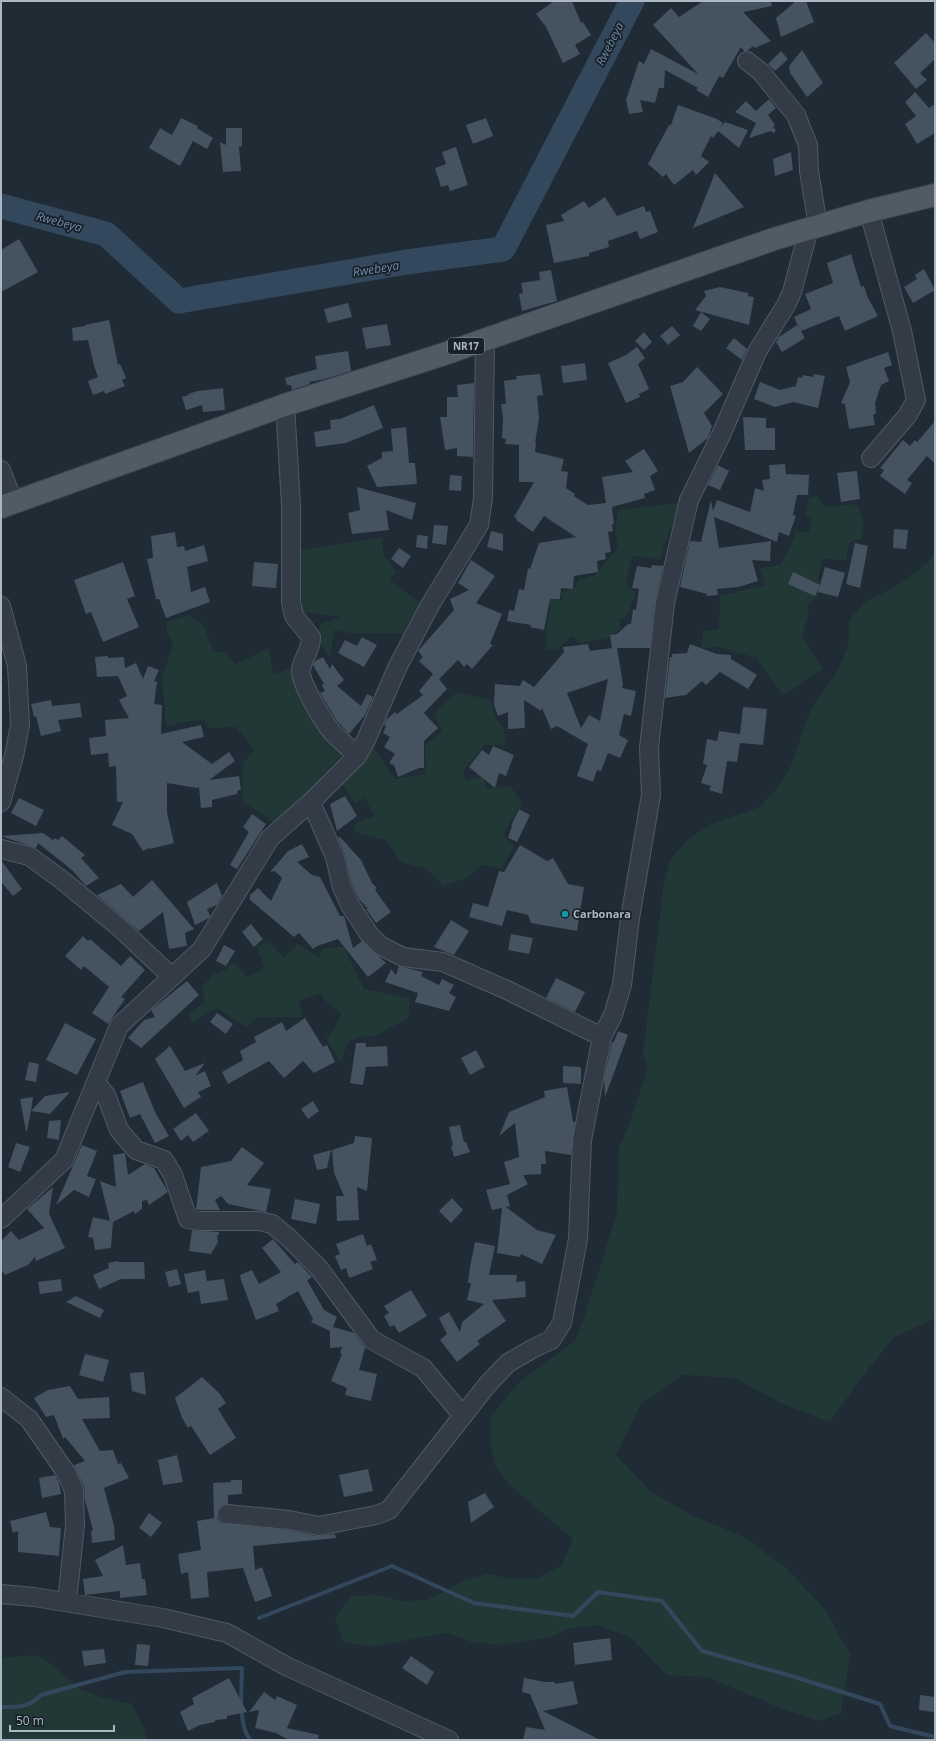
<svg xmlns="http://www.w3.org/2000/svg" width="936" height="1741" viewBox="0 0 936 1741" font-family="'Open Sans',sans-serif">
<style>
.green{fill:#223837}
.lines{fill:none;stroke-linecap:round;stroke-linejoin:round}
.stream{stroke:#33485d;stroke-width:4}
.river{stroke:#33485d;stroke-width:25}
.building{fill:#45525f;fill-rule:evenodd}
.minor-casing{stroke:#505a64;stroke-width:20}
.major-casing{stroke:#3c454f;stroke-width:24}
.minor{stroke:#333c46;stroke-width:18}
.major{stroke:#505b66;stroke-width:22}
.culture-dot{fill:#0f9aa8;stroke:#18212a;stroke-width:1.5}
.labels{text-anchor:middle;stroke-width:3.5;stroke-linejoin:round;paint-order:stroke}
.shield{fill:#18212a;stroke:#808a95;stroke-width:1}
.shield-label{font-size:10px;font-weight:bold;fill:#adb7c3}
.poi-label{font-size:11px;font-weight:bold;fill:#adb7c3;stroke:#18212a;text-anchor:start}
.water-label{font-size:12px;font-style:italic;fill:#6e8aa7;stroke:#18212a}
</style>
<rect width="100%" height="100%" fill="#1f2b35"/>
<path class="green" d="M818,496L824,507L857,504L864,522L861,539L849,543L846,560L822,559L818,578L821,586L817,597L808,605L809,612L802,636L823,669L783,695L760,664L757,658L717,647L702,648L703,631L719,629L720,596L765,585L760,568L780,565L791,545L796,531L809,533L811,516L805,517L809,498Z
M679,503L660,559L632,556L626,584L636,593L627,616L619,619L621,629L606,639L580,643L573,636L557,650L546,649V631L550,606L549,599L562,600V592L575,588L578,580L595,575L618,547L615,534L618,510Z
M382,537L383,554L397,572L389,579L420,603L403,633H349L334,630L330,658L319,642L320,624L342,617L302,612L301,552L297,551Z
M935,552V1318L893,1338L859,1381L830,1422L783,1404L734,1378L682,1375L641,1404L616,1455L651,1492L694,1516L744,1537L786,1568L824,1608L850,1654L841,1713L820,1721L783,1709L707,1677L667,1675L631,1638L598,1625L572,1628L549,1637L499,1645L472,1642L449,1633L368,1647L342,1641L335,1617L352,1596L378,1595L402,1601L427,1600L463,1581L488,1574L513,1579L539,1578L562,1565L573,1539L513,1488L496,1468L490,1442V1417L520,1381L576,1340L585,1315L617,1212L619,1148L629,1124L648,1068L643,1055L664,882L671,858L690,838L711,824L760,807L778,787L792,764L810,711L836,673L848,647L849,620L866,601L889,590L911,576L930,560Z
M189,615L204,626L213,652H224L236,664L269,648L273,675L292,668L345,752L276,824L242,801L243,763L254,750L236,727L208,728L204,719L166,726L162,676L173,645L167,633L166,622Z
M456,693L490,699L497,720L504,727L505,745H485L463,771L466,780L484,776L487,789L510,786L522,802L503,835L514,846L502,869L481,865L469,877L443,886L427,869L401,862L386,840L354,832L357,822L374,816L365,798L355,803L342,783L373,747L395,779L426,774L425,745L442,731L434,714Z
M269,942L284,957L298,944L319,957L323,948L344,947L364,989L410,998L408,1018L376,1036L360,1037L349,1041L340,1062L326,1038L333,1030L342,1014L323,999L321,993L299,1001L302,1017H258L247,1027L217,1008L192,1023L189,1013L205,1002L202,988L212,975L222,972L234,963L248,977L265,968L257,947Z
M37,1655L58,1669L76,1687L100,1697L132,1704L145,1730L147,1740H1V1658Z"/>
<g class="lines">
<path class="stream" d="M259,1618L392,1566L474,1603L573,1616L598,1592L662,1601L702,1651L795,1677L880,1704L890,1726L935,1737
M1,1707C18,1707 28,1708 41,1695L125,1672L242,1668C242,1686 237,1727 251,1740"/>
<path class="river" d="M1,206L106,234L179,301L407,262L503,249L632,1"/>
</g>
<path class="building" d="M554,1H572L581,23L583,22L591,35L575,45L580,54L563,63L546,27L536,14Z
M703,1H771L772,6L743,12L771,41L755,48L753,46L747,51H744L741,47L723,78L719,76L708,97L696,90L698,88L665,70L664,88H659L655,103L640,100L643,112L629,114L626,100L639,61L644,64L651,49L698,74L653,25L671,8L679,17Z
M796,1H806L814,22L781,37L776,18Z
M926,33L935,43V59L920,73L927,80L916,89L894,63Z
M802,50L823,83L807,97L790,73L789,66Z
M781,51L788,59L775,71L768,64Z
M915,92L929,108L935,104V133L917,144L905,124L916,116L905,102Z
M769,99L776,108L768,115L775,125L773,127L776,130L774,133L771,131L749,138L756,123L735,112L746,101L756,111Z
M678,105L717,119L723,123L720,128L725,122L748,130L739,148L718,131L713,138L711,136L701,156L709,162L696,175L693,170L674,185L666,174L663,177L648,164L669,125H671Z
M181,118L198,126L197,128L213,138L207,149L193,141L180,166L149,148L160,128L172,135Z
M486,118L493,136L473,144L466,125Z
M226,128H242V146L239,147L241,171L223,172L220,142L226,145Z
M456,147L468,185L450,191L448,185L441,187L435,168L446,164L442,152Z
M791,152L793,170L775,176L773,159Z
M715,173L744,207L693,228Z
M605,197L617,216L644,206L646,212L650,211L658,232L640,239L637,231L608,241L609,247L589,253V256L554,263L546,225L564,221L561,215L584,201L589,208Z
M19,239L38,272L1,292V250Z
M851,254L861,287L864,286L868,298L878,316L845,331L839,316L801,331L805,338L782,352L776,342L779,337L797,325L799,328L794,317L811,309L805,294L833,283L827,263Z
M924,269L935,290L913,303L904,287L917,279L915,275Z
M551,270L557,301L522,311L519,294L523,293L521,283L540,280L539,272Z
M720,287L748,293V296L754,297L749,325L695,310L706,296L704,291Z
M348,303L352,317L328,323L324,309Z
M701,312L710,319L701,331L693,326Z
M109,320L118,365L120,364L126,378L122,380L125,386L105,394L104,391L93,395L88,381L98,377L94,366L88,340L73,341L72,328L85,326V325Z
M387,324L391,345L366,349L362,328Z
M672,326L680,335L668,345L660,336Z
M644,332L652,342L644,350L635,341Z
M734,338L747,349L742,360L726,348Z
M637,347L645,358L638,364L649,389L639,394L640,397L626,403L608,363L626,355Z
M348,351L351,371L325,379L309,382L310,384L292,390L291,385H287L285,378L317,369L315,356Z
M888,352L892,365L884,368L889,381L881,385L875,403L876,413L873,415L875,425L849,429L845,404L841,403L850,382L846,367Z
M585,363L587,380L563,383L561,366Z
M697,367L723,394L704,413L712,426L708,438L689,453L670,386L683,382Z
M540,374L543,395L537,396L539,419L535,443H536L535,452L564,459L561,471L568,472L566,488L575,494L574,496L588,505L606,503L602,477L633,472L625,461L644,449L658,471L650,476L655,490L644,494L645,498L612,507L614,524H612L613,531L608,532L611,552L605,553L606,559L597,561L598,572L574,576L573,589L561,588L560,599H550L544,630L530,627L531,625L507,621L509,610L514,611L519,589L524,590L528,568L530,569L539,543L576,537L544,516L533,532L516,520L517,519L514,517L534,482H519V445L505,444L506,439L502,438L503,417L501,404H506L504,381L517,379L516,376Z
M814,374L825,376L818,408L793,402L775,407L754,399L760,382L780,390L796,386L798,377L802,378L803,375L813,377Z
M474,383L473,457L457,456V448L445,450L440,417H447V397H458L457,385Z
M223,388L225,410L203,412L202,405L186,410L182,397L189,395L188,394L198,391Z
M374,405L383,428L346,443L316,447L314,432L331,429L330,420L340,419Z
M743,417L766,418V428H775V450H745Z
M935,421V464L927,456L907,480L912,483L905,494L880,476L884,470L880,468L903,440L910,446L915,440L917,442Z
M406,427L409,463H415L417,484L377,487L367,466L382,458V452L393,451L391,429Z
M785,464L786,474L809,475L808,495H797L793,515L796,516L789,536L779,532L777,542L714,517L719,548L771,541L770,561L752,560L758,581L738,587L717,589L718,595L707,596V594L680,587L690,541L701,542L711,500L713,511L717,500L750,512L755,488L764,491L762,480L770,479L769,465Z
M718,465L729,471L720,490L708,485Z
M857,471L860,499L841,502L837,473Z
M450,475L462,476L461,491L449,490Z
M357,487L416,503L412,520L386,510L389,530L352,534L348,513L360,510Z
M434,525L448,526L446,545L432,543Z
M894,529L908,530L906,549L893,548Z
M491,531L503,534V551L487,547Z
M175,532L177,547L184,546L185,551L204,545L208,561L187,567L191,592L205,587L210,602L166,618L159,599H156L147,559L153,558L151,536Z
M417,535L428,536L427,549L416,547Z
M855,543L868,546L860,588L846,584Z
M399,548L411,556L403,568L391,559Z
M471,560L495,576L476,603L502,614L490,644L493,645L472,669L467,664L464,667L458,660L439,679L447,689L424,713L438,728L424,741V768H419L398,777L394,765L389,763L395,754L384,747L390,737L383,733L386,726L384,725L386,720L395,712L397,714L423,695L419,691L433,674L419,661L423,657L418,651L454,610L450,599L469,590L458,583Z
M123,562L135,596L127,599L139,627L103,642L91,612L86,614L74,580Z
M254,562L278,564L276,588L252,586Z
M652,565L663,566L655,602L650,648H617L623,684L622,688L636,691L631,716L624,714L619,735L628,740L620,758L608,753L601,771L597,770L593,782L577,776L588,744L557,726L551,729L542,708L541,711L524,700L525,728L508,729V712L498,716L494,705L495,684L520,686L523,680L534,687L564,652L563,647L588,644L590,651L612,648L610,635L617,634L628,624H631L633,609L636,610L639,589L632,588L637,566L651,568ZM608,679L600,721L589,715L581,728L567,693Z
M825,567L845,573L838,597L818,592Z
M793,572L820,585L815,596L788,584Z
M362,637L377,645L364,667L338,653L345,640L357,646Z
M690,644L717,654L731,655V659L757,675L748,689L720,672L706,685L702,681L686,695L665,698L670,657H672V654L687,653Z
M108,656V658L124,657L125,668L136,663L143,679L148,666L159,670L154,681L157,682L154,704L162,705L161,734L201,725L204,737L182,742L212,764L229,752L235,761L209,780L239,776L241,790H238L237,794L212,800V807L201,808L199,787L197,788L167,783V813L174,843L150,849L149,848L143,851L132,834L112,825L123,802H117L116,766L109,767L108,753L91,755L89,738L106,736L105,720L129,718L119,700L127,696L118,676L97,677L95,657Z
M323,657L330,669L332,664L344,680L337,686L361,706L367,694L373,697L365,715L349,734L337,721L320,693L325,691L322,685L324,684L313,665L315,661Z
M51,700L52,706L80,703L82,717L58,720L61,731L41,736L36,716L34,717L31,704Z
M743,707L767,709L763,745L740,743L737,762L727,761L722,794L709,790L711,786L701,783L707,765L703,764L707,739L717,741L719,731L740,734Z
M493,746L514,755L506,776L499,773L495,788L469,767L482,750L489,755Z
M345,796L357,816L337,831L330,804Z
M19,798L44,810L36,826L11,813Z
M519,809L530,815L517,842L508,838L512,826H511Z
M252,814L266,824L237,869L230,865L249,832L243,827Z
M43,833L53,840L55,838L58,840L62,836L85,855L81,858L99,878L86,886L72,870L38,843L36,848L1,836Z
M338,837H340L361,860L372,883L377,888L375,890L391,912L376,923L366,909H368L359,899L352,884L345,855Z
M302,844L309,857L297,862L312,875L320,877L340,916H344L353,948L362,941L386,963L368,977L338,939L317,946L313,949L299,933L294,937L250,900V895L258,888L271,901L282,878L275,871L270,872L288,851Z
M520,845L547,861L553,858L568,884L584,887L577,931L531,923L528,915L507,910L502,926L469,917L473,903L488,907L499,871L504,872Z
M1,860L22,889L13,896L1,882Z
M152,880L194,929L185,933L187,946L169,949L163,912L139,931L97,895L121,884L133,897Z
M217,883L222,896L217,905L207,909L210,916L209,918L195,925L187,902Z
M451,920L469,931L454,955L434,947Z
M251,924L263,939L254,947L242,932Z
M511,934L533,938L529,954L508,950Z
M83,936L88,941L90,939L121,966L130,956L145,970L121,997L125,999L108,1024L92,1013L109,987L84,966L81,970L65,956Z
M224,945L235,951L226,966L216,961Z
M399,966L423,972L421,976L439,985L442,979L454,985L449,993L456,997L449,1011L415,1002L418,993L385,982L391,969L396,975Z
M556,978L585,992L575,1012L546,998Z
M187,981L199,995L141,1048L128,1038L144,1020L155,1017L151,1010Z
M217,1013L233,1024L226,1034L210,1022Z
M305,1018L323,1047L327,1045L335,1062L314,1073L303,1061L284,1078L269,1061L228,1084L222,1072L243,1060L240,1051L256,1042L254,1037L282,1022L286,1031Z
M65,1023L96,1039L77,1075L46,1060Z
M618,1031L628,1035L605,1097L604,1079L612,1042H614Z
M356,1043H366V1047L387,1046L388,1066L366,1067L363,1085L350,1083Z
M170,1046L185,1071L205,1063L195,1076L205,1071L211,1086L198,1092L201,1097L184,1108L155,1059Z
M476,1050L485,1067L470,1075L461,1058Z
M29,1062L39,1064L36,1082L25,1080Z
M563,1066L581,1067V1084L563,1083Z
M143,1082L155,1112L169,1136L155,1143L140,1114L130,1118L120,1091Z
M567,1087L573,1122H575L571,1155L545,1151L546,1164H541V1174L523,1175L528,1184L507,1195L510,1206L506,1207L537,1230L556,1235L542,1264L521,1254L520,1257L497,1253L502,1208L492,1210L486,1190L510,1184L504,1162L519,1157L515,1123L499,1136L509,1112L545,1097L544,1091Z
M70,1092L50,1114L31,1111L27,1131H26L20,1099L33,1097L31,1111L45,1096Z
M313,1101L319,1111L308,1119L301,1109Z
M196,1113L209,1131L193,1142L188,1135L181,1141L173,1129Z
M61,1120L59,1140L47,1138L49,1121Z
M460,1125L464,1142H466L470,1152L454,1157L451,1146H453L449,1127Z
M355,1136L372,1138L367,1191L357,1187L359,1220L337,1221L336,1196H344L334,1173L332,1150L354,1143Z
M16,1143L30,1147L20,1172L8,1167Z
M82,1145L97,1151L87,1176L96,1179L89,1197L74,1190L56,1205Z
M242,1147L264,1163L247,1185L271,1189L266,1212L228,1204L221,1196L215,1200L220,1210H196L201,1167L231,1161Z
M331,1150L327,1168L317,1170L313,1155Z
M125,1153L128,1175L145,1164L154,1168L168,1192L149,1205L147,1200L142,1201V1209L135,1214L134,1211L113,1222L111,1248L95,1250L93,1238L88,1237L93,1217L110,1221L100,1181L116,1187L113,1155Z
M53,1187L49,1214L65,1248L36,1261L35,1257L28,1265L5,1275L1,1270V1241L11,1231L19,1240L44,1228L27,1209Z
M452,1198L463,1210L451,1223L439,1211Z
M295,1199L320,1204L316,1224L291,1219Z
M192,1230L219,1232V1235H217L218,1242L211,1254L189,1251Z
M363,1234L367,1246L371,1244L377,1260L370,1262L373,1269L349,1278L346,1268L341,1270L335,1256L340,1254L336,1244Z
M273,1239L295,1264L298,1262L312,1277L307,1280L324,1310L337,1317L333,1327L354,1333L365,1348L359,1370L377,1374L371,1401L345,1395L347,1388L331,1381L342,1354L340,1353L342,1347L330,1348V1331L311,1322L313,1319L298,1291L276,1304L279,1311L256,1320L241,1280L240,1275L252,1270L259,1284L281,1272L262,1248Z
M475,1242L495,1246L489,1275H517L516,1282L525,1281L526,1297L492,1300L506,1321L477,1341L480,1344L457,1362L440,1340L447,1334L439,1318L449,1312L460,1332L462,1322L484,1304L467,1300L471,1283H468L470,1267Z
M118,1261L119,1262H144L145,1279H121L99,1289L93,1275L109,1268L108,1263Z
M177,1269L181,1284L169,1287L165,1272Z
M205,1270L207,1281L224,1279L228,1300L201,1304L199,1291L188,1293L184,1274Z
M61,1279L62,1291L40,1294L38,1282Z
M411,1290L427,1316L399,1333L394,1325L390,1327L384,1316L389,1313L384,1306Z
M76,1296L104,1310L100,1318L66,1302Z
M85,1354L109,1360L103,1382L79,1375Z
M144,1372L146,1395L132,1391L130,1373Z
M202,1377L219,1393L226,1403L218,1409L236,1438L210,1455L191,1426L188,1428L182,1418L175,1398Z
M70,1386L78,1399L109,1397L110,1418L82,1419L100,1451L113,1450L118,1464L121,1463L129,1478L104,1488L114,1525L115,1540L92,1543L91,1531L93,1530L85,1500L84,1487L74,1465L85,1461L65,1437L63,1439L54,1415L46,1417L34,1398L48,1390Z
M177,1455L183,1482L163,1485L158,1460Z
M368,1469L373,1491L344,1497L339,1475Z
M55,1475L59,1482L61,1494L42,1498L39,1478Z
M231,1480H242V1494L228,1495V1504L222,1505L217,1513V1518L221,1523L287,1530L317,1536L335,1534L336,1538L253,1546L255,1570L262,1567L272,1596L255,1602L243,1568L207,1572L209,1597L191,1599L188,1572L181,1574L178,1554L201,1550L197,1521L214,1518L213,1483L231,1482Z
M485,1493L494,1507L471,1523L468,1502Z
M46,1512L50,1527L61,1528L59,1556L18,1552V1531L13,1533L10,1521Z
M149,1513L162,1523L151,1537L139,1528Z
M123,1545L126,1565L140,1563L142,1579H145L147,1595L120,1598V1591L85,1595L83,1579L103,1576L95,1560Z
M610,1638L612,1660L575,1665L573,1643Z
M137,1644L150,1645L148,1666L135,1665Z
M104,1649L106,1663L84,1666L82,1651Z
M411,1656L434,1672L427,1685L402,1668Z
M229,1678L247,1712L227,1716V1719L215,1720V1722L200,1725L188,1731L180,1712L194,1704L192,1698Z
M524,1678L545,1682H555V1684L573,1681L578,1704L543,1711L600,1740H523L526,1727L545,1730L530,1694L522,1692Z
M264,1692L275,1700L277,1696L297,1705L287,1728L319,1735L318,1740H289L276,1733L255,1728L259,1710L249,1712Z
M920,1695L935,1697L934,1712L919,1710Z"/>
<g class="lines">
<g class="minor-casing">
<path id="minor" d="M747,61L761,72L796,115L808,145L809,171L818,226
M869,211L902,331L916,400L907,416L871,458
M285,405L291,505V602L294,616L311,637C311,651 303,657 301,669C299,682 324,722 332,732C340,740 349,748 357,756
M1,470L13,501
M1,606L17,666L20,725L14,756L1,802
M311,802L335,857L342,887L350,905L369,934L381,946L403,957L443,962L507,990L602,1037
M1,849L29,856L62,880L120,928L172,977
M96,1083L106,1095L119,1130L136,1150L164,1160L173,1175L188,1219L200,1221H259L272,1224L289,1238L318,1267L372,1340L423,1368L463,1416
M1,1219L64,1160L119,1026L202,949L270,838L311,802L357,756L366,740L397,668L430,605L479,525L483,498L485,339
M1,1397L29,1419L67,1474L74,1491L75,1525L67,1602
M227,1514L289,1520L319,1526L376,1515L389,1510L487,1385L508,1363L532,1349L551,1340L562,1323L578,1239L582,1140L602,1037L613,1015L622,985L630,918L651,795L649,748L665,603L689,500L721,435L757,352L786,305L792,292L809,228
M1,1594L34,1597L163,1618L227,1633L286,1666L449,1740"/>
</g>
<g class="major-casing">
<path id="major" d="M1,507L285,405L441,355L774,239L869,211L935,195"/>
</g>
<use href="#minor" class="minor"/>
<use href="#major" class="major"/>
</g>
<circle class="culture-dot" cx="565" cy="914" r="4"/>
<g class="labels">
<rect class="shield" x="448" y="338" width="36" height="16" rx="3"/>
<g class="shield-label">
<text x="466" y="350">NR17</text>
</g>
<g class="poi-label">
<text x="573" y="918">Carbonara</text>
</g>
<g class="water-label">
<text transform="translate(610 44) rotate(-63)" y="4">Rwebeya</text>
<text transform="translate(59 222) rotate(15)" y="4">Rwebeya</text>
<text transform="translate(376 269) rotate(-9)" y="4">Rwebeya</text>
</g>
</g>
<rect width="936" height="1741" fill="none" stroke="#adb7c3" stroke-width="4"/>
<path d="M10 1725v6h104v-6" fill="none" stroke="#adb7c3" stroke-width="2"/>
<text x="16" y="1725" font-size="12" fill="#adb7c3" stroke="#18212a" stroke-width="3" paint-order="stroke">50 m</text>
</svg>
